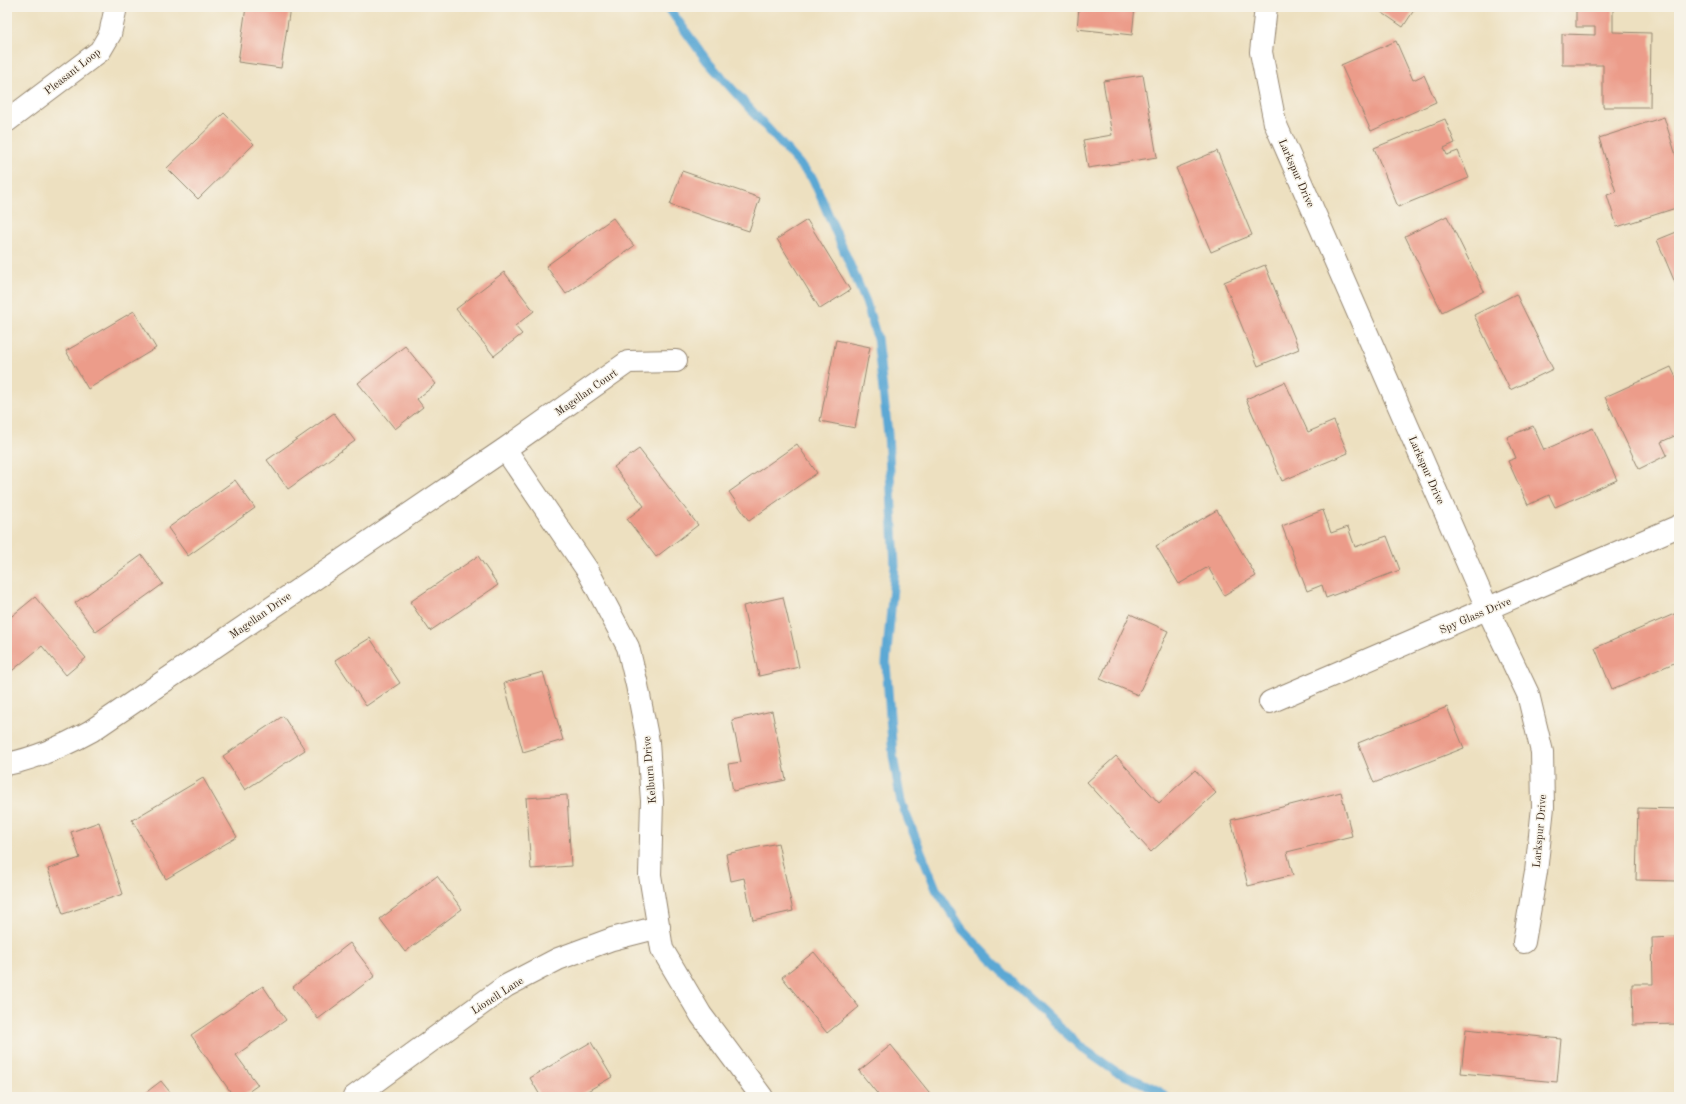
<svg xmlns="http://www.w3.org/2000/svg" width="1686" height="1104" viewBox="0 0 1686 1104" font-family="'Old Standard TT',serif">
<style>
.lines{fill:none;stroke-linecap:round;stroke-linejoin:round}
.stream{stroke:#5ba8d4;stroke-width:9}
.building{fill:#ec9c8a}
.minor-casing{stroke:#94856f;stroke-width:24}
.minor{stroke:#fff;stroke-width:22}
.labels{text-anchor:middle;stroke-width:3;stroke-linejoin:round;paint-order:stroke}
.street-label{font-size:11px;fill:#3b2a1e;stroke:#f7f3e8}
</style>
<rect width="100%" height="100%" fill="#f7f3e8"/>
<filter id="ink" filterUnits="userSpaceOnUse"><feTurbulence type="fractalNoise" baseFrequency=".025" numOctaves="2"/><feDisplacementMap in="SourceGraphic" scale="8" xChannelSelector="R" yChannelSelector="G"/><feConvolveMatrix kernelMatrix="1 2 1 2 8 2 1 2 1" color-interpolation-filters="sRGB"/></filter>
<filter id="wash" filterUnits="userSpaceOnUse"><feTurbulence type="fractalNoise" baseFrequency=".012" numOctaves="4" result="noise"/><feDisplacementMap in="SourceGraphic" scale="16" xChannelSelector="R" yChannelSelector="G"/><feGaussianBlur stdDeviation="0.9" result="paint"/><feColorMatrix in="noise" values="0 0 0 0 0 0 0 0 0 0 0 0 0 0 0 0 0 1.4 0 .05"/><feComposite in="paint" operator="in"/></filter>
<g filter="url(#wash)">
<rect width="100%" height="100%" fill="#ede0c0"/>
<g class="lines">
<path class="stream" d="M668,7L707,61L813,179L866,302L877,338L888,434L895,566L886,663L893,756L901,802L936,889L962,929L1024,994L1082,1048L1115,1071L1156,1089L1166,1097"/>
</g>
<g id="blocks">
<path class="building" d="M246,7H290L281,68L238,62Z
M1079,7H1135L1132,35L1077,29Z
M1374,7H1416L1403,27Z
M1576,7H1613V32L1651,33L1650,107H1603V65H1562V34L1595,35V27H1576Z
M1396,41L1413,80L1424,75L1436,102L1371,131L1341,65Z
M1143,75L1157,157L1088,168L1083,140L1112,135L1103,81Z
M224,113L254,144L198,199L167,168Z
M1664,117L1679,165V207L1617,227L1607,195L1616,192L1599,138Z
M1445,119L1455,143L1444,148L1447,155L1458,151L1469,178L1398,207L1374,148Z
M1217,151L1252,235L1211,252L1176,168Z
M682,171L760,198L749,231L670,205Z
M1447,216L1484,291L1442,312L1405,236Z
M613,218L634,246L566,294L546,266Z
M807,220L850,290L820,309L777,239Z
M1679,231V292L1657,240Z
M1265,265L1299,349L1258,366L1224,282Z
M504,272L534,311L515,326L522,334L494,356L456,309Z
M1516,294L1553,369L1510,390L1474,315Z
M134,311L156,348L88,389L66,351Z
M836,340L870,347L855,428L820,421Z
M405,346L436,384L417,399L423,407L395,429L358,383Z
M1671,367L1679,384V434L1661,442L1667,455L1639,469L1605,397Z
M1285,382L1308,432L1334,421L1348,453L1282,481L1246,399Z
M334,413L355,441L288,489L267,460Z
M1533,426L1544,450L1593,428L1617,480L1555,507L1549,495L1528,505L1508,461L1516,458L1507,437Z
M797,444L817,473L749,521L729,492Z
M639,449L698,525L656,557L627,519L644,506L614,467Z
M235,480L255,508L188,556L168,528Z
M1217,510L1256,576L1224,595L1208,567L1179,584L1156,546Z
M1323,510L1331,533L1348,527L1355,547L1387,536L1400,570L1326,598L1322,585L1307,591L1282,526Z
M142,555L163,584L96,632L75,603Z
M478,556L498,585L430,631L410,602Z
M35,597L86,658L66,675L42,646L7,675V620Z
M783,597L799,667L759,676L743,606Z
M1679,612V661L1612,689L1595,648Z
M1130,614L1168,631L1138,695L1100,679Z
M370,638L400,683L366,706L335,660Z
M543,672L563,740L523,752L504,683Z
M1447,707L1464,748L1374,783L1358,743Z
M772,711L786,780L733,791L728,764L741,762L732,720Z
M283,716L305,750L245,790L223,756Z
M1116,756L1159,803L1195,770L1216,793L1151,852L1087,782Z
M203,778L237,837L166,879L132,820Z
M1341,792L1352,836L1287,852L1293,875L1248,886L1231,820Z
M567,795L571,866L531,869L526,798Z
M1638,808L1679,809L1677,881L1636,880Z
M99,822L123,894L63,914L48,869L80,858L71,832Z
M778,843L793,911L753,920L744,878L731,881L726,854Z
M437,876L462,909L405,952L380,919Z
M1679,937V1024L1633,1025L1632,984H1653L1652,938Z
M350,943L375,976L318,1019L293,987Z
M814,952L859,1007L827,1033L782,977Z
M263,986L286,1020L236,1055L258,1085L241,1097H234L191,1035Z
M1466,1029L1561,1039L1557,1082L1461,1073Z
M591,1042L612,1077L577,1097H541L530,1078Z
M891,1045L933,1097H880L859,1071Z
M161,1081L174,1097H140Z"/>
</g>
</g>
<g filter="url(#ink)">
<use href="#blocks" fill-opacity="0" stroke="#94856f" stroke-width="1"/>
<g class="lines">
<g class="minor-casing">
<path id="minor" d="M1266,7L1261,52L1275,123L1488,610L1528,694L1542,752L1543,807L1536,872L1524,942
M7,121L100,51L110,34L116,7
M505,449L588,571L628,647L637,685L648,742L652,801L650,875L662,949L701,1015L762,1097
M1270,702L1679,526
M7,764C37,758 64,746 91,731L505,449L628,362L676,361
M354,1097L506,986L558,959L612,939L659,927"/>
</g>
<use href="#minor" class="minor"/>
</g>
</g>
<g class="labels">
<g class="street-label">
<text transform="translate(72 71) rotate(-38)" y="4">Pleasant Loop</text>
<text transform="translate(1297 173) rotate(66)" y="4">Larkspur Drive</text>
<text transform="translate(586 392) rotate(-35)" y="4">Magellan Court</text>
<text transform="translate(1427 470) rotate(66)" y="4">Larkspur Drive</text>
<text transform="translate(260 615) rotate(-35)" y="4">Magellan Drive</text>
<text transform="translate(1475 615) rotate(-23)" y="4">Spy Glass Drive</text>
<text transform="translate(649 770) rotate(-95)" y="4">Kelburn Drive</text>
<text transform="translate(1539 831) rotate(-85)" y="4">Larkspur Drive</text>
<text transform="translate(497 995) rotate(-33)" y="4">Lionell Lane</text>
</g>
</g>
<rect width="1686" height="1104" fill="none" stroke="#f7f3e8" stroke-width="24"/>
</svg>
